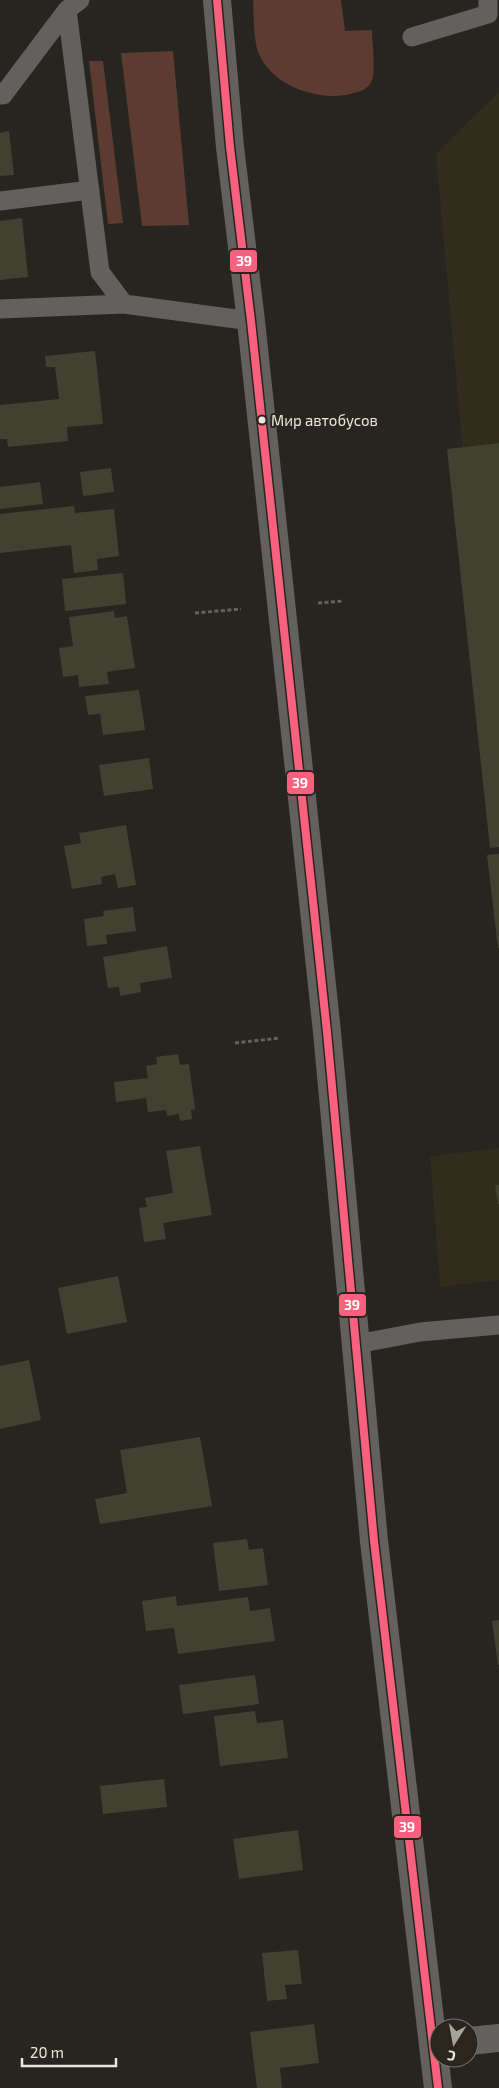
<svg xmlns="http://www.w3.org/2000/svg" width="499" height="2088" viewBox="0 0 499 2088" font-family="'Exo 2',sans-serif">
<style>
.built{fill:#312c1e}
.green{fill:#5d3b30}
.building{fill:#414132}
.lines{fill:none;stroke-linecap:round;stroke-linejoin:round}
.path{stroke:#636260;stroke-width:3;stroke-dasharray:4 2.5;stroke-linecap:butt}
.service{stroke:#626160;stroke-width:19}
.minor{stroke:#626160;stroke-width:28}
.primary{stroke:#63615f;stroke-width:28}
.bus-1-casing{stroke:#2a261d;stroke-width:11}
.bus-1{stroke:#f8607d;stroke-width:8}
.bus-dot{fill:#eae7e1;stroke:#2a261d;stroke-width:2}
.labels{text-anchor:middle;stroke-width:4;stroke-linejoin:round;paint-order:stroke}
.bus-label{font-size:15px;fill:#eae7e1;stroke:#2a261d;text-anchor:start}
.line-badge{stroke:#2a261d;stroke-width:2}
.badge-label{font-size:14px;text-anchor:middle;font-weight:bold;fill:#fff}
</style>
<rect width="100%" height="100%" fill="#272520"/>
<path class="built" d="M499,92V847L436,154Z
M499,1148V1280L440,1287L430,1156Z"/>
<path class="green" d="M253,0H341L345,31L372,30C372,41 376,70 372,80C369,88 362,91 354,93C322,103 273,87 259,54C253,41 254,14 253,0Z
M173,51L189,225L142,226L121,53Z
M89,61H103L123,223L108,224Z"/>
<path class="building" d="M9,131L14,175L0,176V133Z
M22,218L28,277L0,280V221Z
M95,351L103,424L67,427L68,441L8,447L7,439H0V405L59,399L55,367H46L45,356Z
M499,443V847L490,848L447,449Z
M111,468L114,492L83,496L80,472Z
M40,482L43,504L0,509V487Z
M74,506L75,513L114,509L119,556L97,559L98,570L74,573L71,545L0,553V514Z
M123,573L126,604L65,611L62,579Z
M114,611L115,618L127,616L135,668L107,672L109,684L79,687L78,675L63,677L59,648L73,646L69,617Z
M139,690L145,730L103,735L100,714L88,715L85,696Z
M149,758L153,789L104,796L99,765Z
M126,825L136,885L118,888L115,874L101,877L102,884L72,889L64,846L81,843L79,833Z
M499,854V948H498L487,855Z
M133,907L136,931L106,935L107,944L87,946L84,919L104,916L103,911Z
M167,946L172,978L140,983L141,992L120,996L119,987L108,988L103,957Z
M178,1054L180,1065L189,1064L195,1109L191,1110L192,1119L180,1121L179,1114L167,1116L166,1110L148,1112L146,1098L116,1102L114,1082L148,1078L146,1066L157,1064L156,1057Z
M200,1146L212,1215L163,1223L166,1239L144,1242L139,1208L147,1207L145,1198L173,1193L166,1151Z
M495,1185H499V1204H498Z
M118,1276L127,1322L67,1334L58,1288Z
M29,1360L41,1420L0,1429V1366Z
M200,1437L212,1506L100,1524L95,1499L127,1493L120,1450Z
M247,1539L249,1550L263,1548L268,1585L219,1591L213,1543Z
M176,1596L177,1606L248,1597L250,1611L270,1608L275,1641L178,1654L174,1628L146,1631L142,1601Z
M499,1620V1665H498L492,1621Z
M255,1675L259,1704L183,1714L179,1685Z
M255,1711L257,1723L283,1720L288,1758L220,1766L214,1716Z
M164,1779L167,1807L103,1814L100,1786Z
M298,1830L303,1870L239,1879L233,1839Z
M298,1950L302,1984L285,1985L287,1999L267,2001L262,1953Z
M314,2024L319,2063L280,2068L282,2088H257L250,2032Z"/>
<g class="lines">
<path class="path" d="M318,603L343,601
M195,613L241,609
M235,1043L280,1038"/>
<path class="service" d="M80,0L67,10L100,272L124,304
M412,37L488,14V0
M0,95H3L67,10
M0,201L90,190
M0,309L124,304L251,321
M357,1344L420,1332L499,1325"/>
<path class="minor" d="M469,2041L499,2038"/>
<path class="primary" d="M217,0L230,147L251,321L327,1032L374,1541L438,2088"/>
<g class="bus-1-casing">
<path id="bus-1" d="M217,0L230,147L251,321L327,1032L374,1541L438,2088"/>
</g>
<use href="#bus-1" class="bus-1"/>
</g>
<circle class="bus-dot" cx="262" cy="420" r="4.5"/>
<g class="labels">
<g class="bus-label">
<text x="271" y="426">Мир автобусов</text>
</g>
</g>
<g class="line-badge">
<rect x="229" y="249" width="29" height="24" rx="5" fill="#f8607d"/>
<rect x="286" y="771" width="29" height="24" rx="5" fill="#f8607d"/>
<rect x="338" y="1293" width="29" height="24" rx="5" fill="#f8607d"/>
<rect x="393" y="1815" width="29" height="24" rx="5" fill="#f8607d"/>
</g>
<g class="badge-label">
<text x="244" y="266">39</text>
<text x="300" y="788">39</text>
<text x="352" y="1310">39</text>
<text x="407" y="1832">39</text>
</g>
<g transform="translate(454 2043) rotate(191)"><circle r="24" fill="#2a261d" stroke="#77736b"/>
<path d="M0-4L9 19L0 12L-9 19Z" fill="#a6a39d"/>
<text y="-8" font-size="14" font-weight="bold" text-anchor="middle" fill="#eae7e1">С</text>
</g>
<path d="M22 2058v8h94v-8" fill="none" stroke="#eae7e1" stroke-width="2.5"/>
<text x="30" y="2058" font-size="15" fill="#eae7e1" stroke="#2a261d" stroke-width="4" paint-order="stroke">20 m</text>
</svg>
